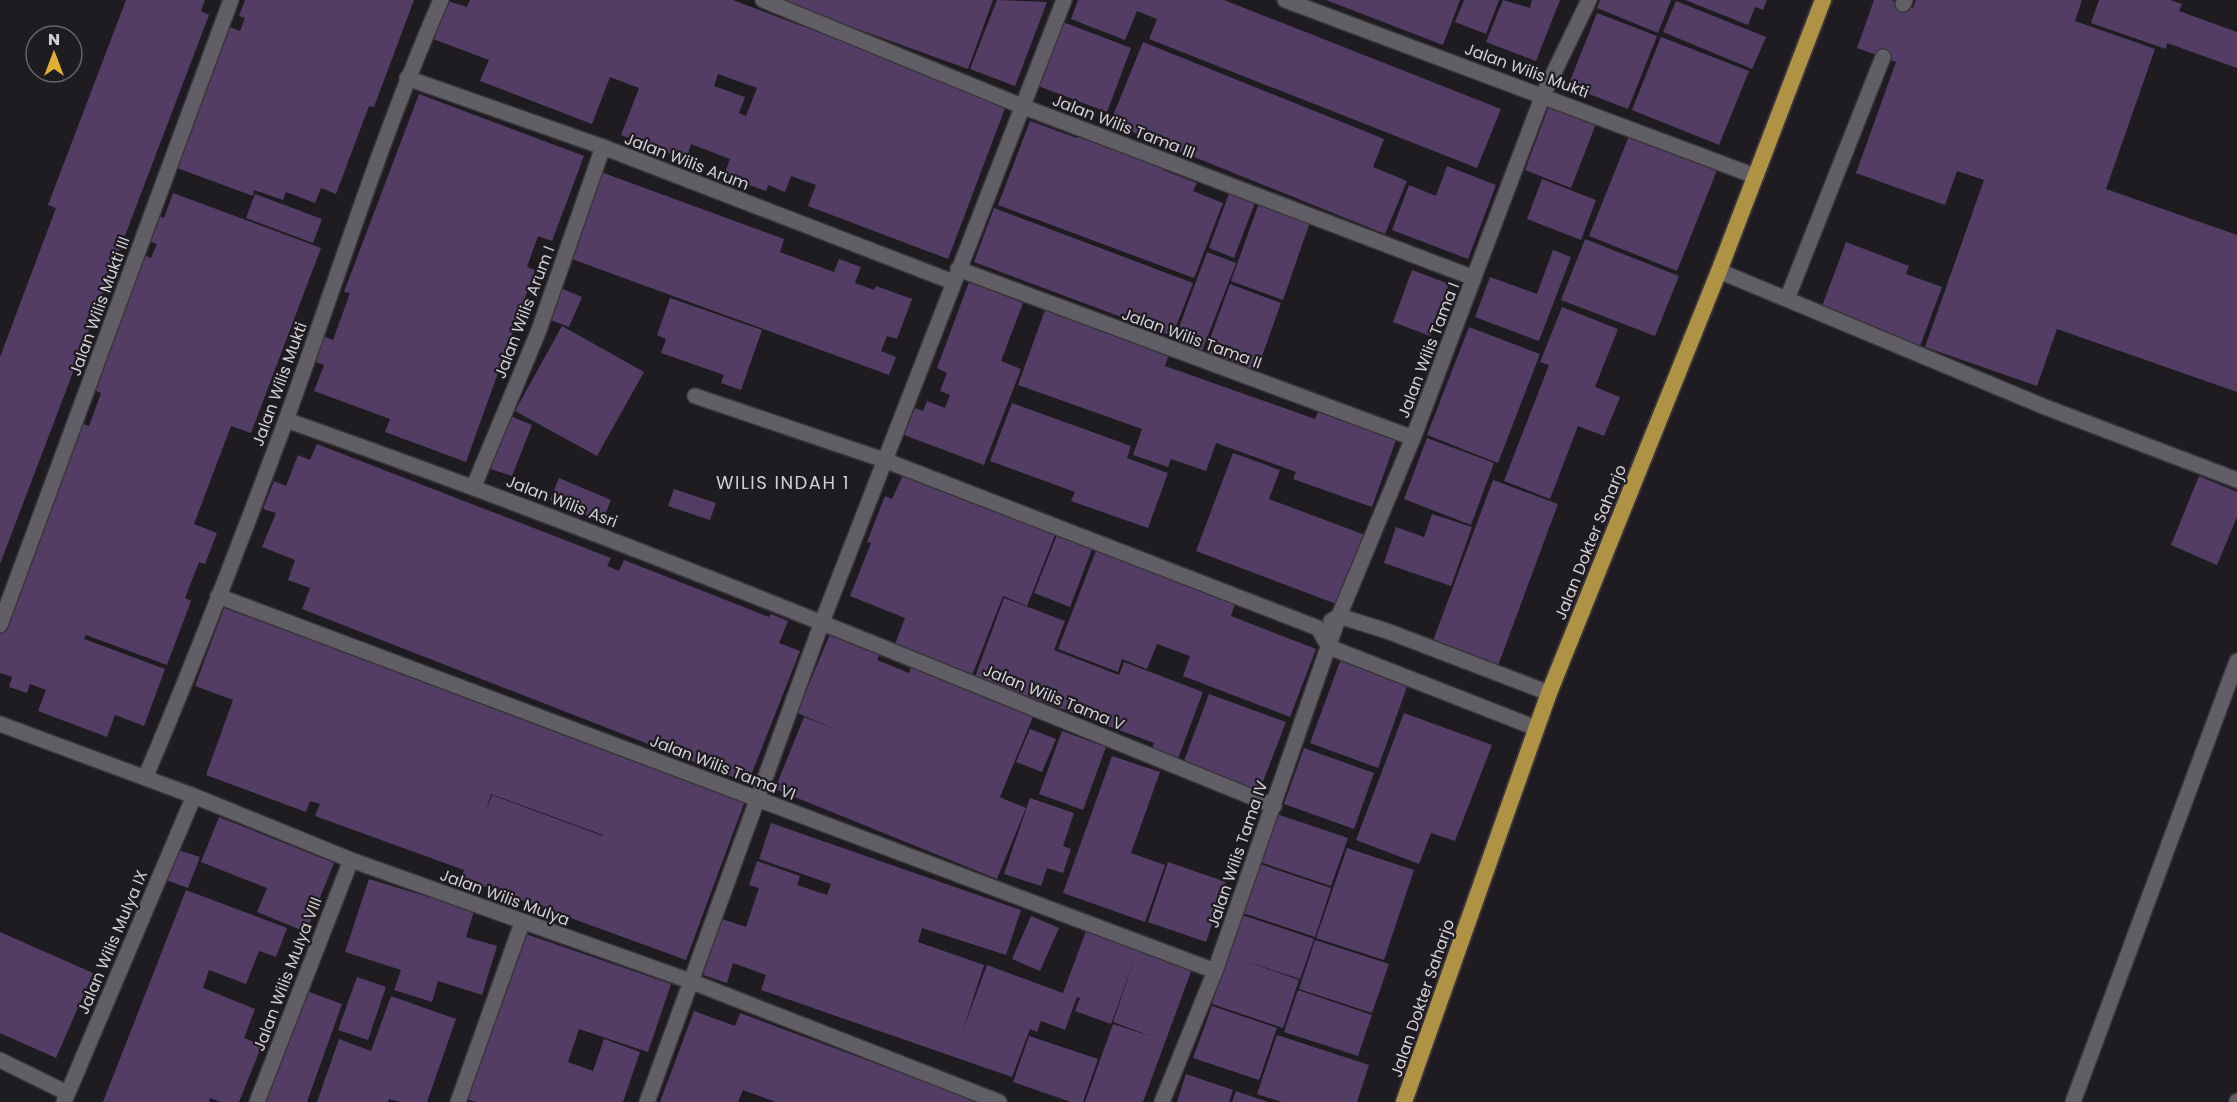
<svg xmlns="http://www.w3.org/2000/svg" width="2237" height="1102" viewBox="0 0 2237 1102" font-family="Poppins,sans-serif">
<style>
.building{fill:#543d65;fill-rule:evenodd}
.lines{fill:none;stroke-linecap:round;stroke-linejoin:round}
.service-casing{stroke:#38363b;stroke-width:18}
.minor-casing{stroke:#38363b;stroke-width:18}
.trunk-casing{stroke:#38363b;stroke-width:20}
.service{stroke:#625e66;stroke-width:15}
.minor{stroke:#625e66;stroke-width:15}
.trunk{stroke:#b09245;stroke-width:16}
.labels{text-anchor:middle;stroke-width:4.5;stroke-linejoin:round;paint-order:stroke}
.street-label{font-size:16px;fill:#d2d0d4;stroke:#1e1b21}
.neighbourhood-label{font-size:18px;letter-spacing:1.5px;fill:#d2d0d4;stroke:#1e1b21}
</style>
<rect width="100%" height="100%" fill="#1e1b21"/>
<path class="building" d="M126,0H205L201,11L209,15L0,564V357L56,208L48,205Z
M245,0H414L374,107L369,106L336,194L321,188L315,203L286,192L283,200L254,190L253,196L177,168L230,27L240,31L245,18L239,16Z
M470,0H733L1007,103L948,259L808,206L816,185L791,176L785,192L768,185L766,191L724,176L730,159L691,144L686,160L621,135L639,88L610,77L592,124L480,81L489,60L433,39L448,1L467,7ZM718,74L757,88L746,116L739,113L745,97L714,86Z
M777,0H993L968,69Z
M997,0L1047,2L1015,86L970,69Z
M1078,0H1224L1501,109L1477,168L1149,39L1157,19L1137,11L1125,40L1071,19Z
M1326,0H1460L1443,45Z
M1464,0H1499L1486,34L1455,22Z
M1503,0L1530,8L1532,0H1560L1536,61L1486,42Z
M1600,0H1671L1658,33L1597,8Z
M1685,0H1767L1763,10L1755,7L1748,25Z
M1874,0H1891L1913,8L1916,0H2082L2075,21L2155,49L2106,189L2237,235V392L2057,329L2037,386L1925,347L1984,180L1957,171L1945,205L1856,173L1896,62L1857,48Z
M2099,0H2170L2182,4L2179,11L2237,32V68L2167,43L2166,49L2091,23Z
M1676,1L1766,37L1752,69L1663,32Z
M1597,13L1657,36L1628,109L1568,86Z
M1063,22L1131,48L1107,112L1038,86Z
M1661,37L1749,71L1719,145L1632,110Z
M1143,42L1384,139L1373,167L1407,181L1385,234L1110,123Z
M419,94L584,156L552,241L538,236L527,267L535,270L466,462L385,432L390,419L314,391L324,365L313,361L323,336L333,340L350,293L344,292Z
M1549,106L1596,124L1571,188L1525,170Z
M1030,121L1077,138L1080,130L1166,162L1163,170L1197,183L1193,191L1223,203L1194,278L998,205Z
M1629,136L1717,170L1677,271L1589,236Z
M1447,166L1496,185L1468,259L1392,230L1409,185L1436,196Z
M601,172L784,239L780,252L834,272L839,259L861,267L855,283L874,290L876,286L912,299L897,339L887,336L881,351L896,357L889,375L569,258Z
M1542,179L1596,200L1581,240L1527,219Z
M1230,191L1256,200L1234,258L1209,248Z
M173,193L321,248L251,433L231,426L194,524L217,533L205,564L199,562L185,598L191,601L167,665L86,635L84,639L165,669L144,726L115,715L107,737L38,711L46,690L30,684L27,693L9,687L12,677L0,673V630L79,422L89,426L101,393L89,388L140,253L151,258L157,244L145,240L155,214L164,218Z
M255,194L322,219L313,243L246,218Z
M1259,203L1310,222L1283,300L1231,281Z
M994,208L1193,283L1172,336L974,262Z
M1585,239L1679,276L1655,336L1561,300Z
M1846,242L1909,266L1906,274L1942,287L1920,346L1821,309Z
M1553,250L1571,257L1539,341L1475,317L1490,277L1537,294Z
M1207,252L1236,263L1202,351L1174,341Z
M1412,270L1449,284L1430,336L1393,322Z
M969,282L1023,303L1001,361L1021,369L984,465L904,435L915,408L923,411L927,401L945,408L950,395L940,391L947,373L937,368Z
M1230,284L1281,303L1255,376L1203,358Z
M558,287L582,297L569,327L545,318Z
M670,298L762,330L741,390L721,383L724,375L661,353L666,339L657,335Z
M1562,307L1618,329L1595,387L1620,397L1604,436L1578,426L1550,499L1504,481L1549,365L1540,362Z
M1045,310L1169,354L1165,366L1315,419L1318,412L1396,440L1372,507L1293,479L1296,472L1216,443L1206,471L1171,459L1168,467L1133,455L1142,429L1018,385Z
M562,326L644,372L597,456L515,411Z
M1469,327L1540,354L1498,463L1427,435Z
M1012,403L1131,446L1127,458L1168,473L1148,528L1071,501L1075,492L990,461Z
M510,416L532,425L512,476L490,469Z
M1427,438L1494,463L1471,525L1404,499Z
M317,444L611,558L607,566L619,571L624,560L769,617L771,614L788,621L779,643L800,651L748,783L302,609L310,588L288,580L295,560L262,547L276,513L263,509L274,481L286,486L298,455L310,460Z
M1233,453L1280,470L1269,499L1365,535L1339,605L1196,551Z
M903,475L974,503L976,498L1057,530L1027,606L1003,596L971,678L894,647L905,618L850,596L871,543L867,542L885,496L892,499Z
M2199,476L2237,492V517L2217,565L2171,545Z
M559,478L611,500L602,522L550,500Z
M1493,480L1558,504L1496,671L1431,646Z
M674,489L716,503L710,520L668,506Z
M1432,514L1472,527L1451,586L1384,563L1396,527L1424,537Z
M1057,535L1092,549L1070,607L1034,593Z
M1097,548L1236,601L1231,616L1316,649L1290,717L1183,676L1190,656L1157,644L1147,669L1122,659L1118,672L1058,649Z
M1004,598L1065,621L1054,650L1119,675L1124,662L1203,692L1177,761L1151,751L1154,743L975,677Z
M224,608L746,798L686,960L461,878L464,870L315,816L320,804L310,801L306,812L206,775L233,700L195,686ZM491,794L603,835V836L492,795L486,811Z
M830,634L880,654L877,660L909,673L912,664L1034,714L1000,797L935,770L1026,808L997,879L775,789L804,717L837,730L797,713Z
M1342,656L1409,681L1378,768L1310,743Z
M1209,694L1286,722L1259,792L1182,766Z
M1404,713L1492,745L1455,841L1431,833L1419,864L1356,840Z
M1030,729L1056,739L1042,772L1016,762Z
M1062,731L1106,747L1083,810L1039,794Z
M1304,748L1374,773L1354,829L1284,804Z
M1112,756L1160,772L1131,853L1165,865L1145,922L1063,893Z
M1030,798L1074,813L1063,846L1071,849L1063,873L1047,868L1041,886L1004,874Z
M1277,814L1348,838L1331,886L1260,862Z
M219,817L334,863L306,932L257,912L267,888L201,862Z
M771,823L1021,910L1006,955L922,928L918,942L984,965L963,1030L987,965L1063,993L1086,931L1192,969L1143,1102H1085L1113,1024L1153,1037L1113,1022L1136,955L1111,1024L1075,1011L1080,998L1077,997L1065,1030L1041,1021L1037,1032L1030,1029L1012,1077L761,990L766,975L733,963L727,983L703,975L722,919L746,927L759,888L749,885L757,861L800,876L797,885L827,895L831,884L759,859Z
M1347,848L1414,870L1384,960L1316,938Z
M175,849L200,857L188,888L163,879Z
M1168,862L1226,882L1206,942L1148,922Z
M1260,864L1331,888L1315,937L1243,913Z
M369,879L474,911L466,937L497,946L482,995L438,981L432,1002L394,990L401,970L345,952Z
M186,890L287,928L276,957L259,951L246,984L209,970L203,988L255,1009L244,1038L262,1045L239,1102H221L210,1098L209,1102H103Z
M1242,915L1314,939L1300,979L1239,959L1299,980L1283,1028L1212,1004Z
M1031,916L1059,928L1040,971L1012,959Z
M0,932L93,973L56,1058L0,1033Z
M523,933L671,984L648,1052L579,1029L568,1062L593,1071L604,1039L640,1052L623,1102H476L466,1099Z
M1315,940L1389,964L1372,1013L1299,989Z
M357,977L386,987L368,1040L338,1030Z
M304,990L342,1004L307,1102H265Z
M1298,990L1372,1015L1358,1056L1284,1032Z
M391,996L456,1019L427,1102H400L389,1099L388,1102H317L339,1039L371,1051Z
M1212,1006L1277,1028L1259,1080L1193,1058Z
M694,1011L735,1026L740,1013L980,1102H776L743,1090L738,1102H660Z
M1277,1035L1369,1065L1357,1102H1281L1257,1094Z
M1029,1036L1098,1059L1083,1102H1071L1013,1082Z
M1186,1074L1233,1090L1229,1102H1177Z
M1236,1091L1268,1102H1232Z"/>
<g class="lines">
<g class="service-casing">
<path id="service" d="M1903,4L1905,0
M1787,299L1883,57
M695,396L884,460
M0,1060L67,1093
M2073,1102L2237,661
M2237,1102V1101"/>
</g>
<g class="minor-casing">
<path id="minor" d="M763,0L1024,107L1474,278
M1285,0L1755,176
M407,78L603,147L953,282
M958,269L1413,438
M1719,271L2045,407L2237,480
M286,420C620,537 946,673 1274,806
M884,460L1318,628L1329,647L1536,728
M474,486L539,330L603,147
M218,596L1215,971
M1331,621L1339,616L1387,631L1549,693
M0,625L231,0
M0,724L194,796L351,860L690,981L999,1102
M145,778C195,661 241,541 286,420C337,280 381,137 441,0
M64,1102L194,796
M257,1102L351,860
M458,1102L522,923
M647,1102L822,622L1064,0
M1162,1102L1215,971L1339,616L1413,438L1543,95L1589,0"/>
</g>
<g class="trunk-casing">
<path id="trunk" d="M1404,1102L1549,693L1719,271L1823,0"/>
</g>
<use href="#service" class="service"/>
<use href="#minor" class="minor"/>
<use href="#trunk" class="trunk"/>
</g>
<g class="labels">
<g class="street-label">
<text transform="translate(1527 70) rotate(20)" y="6">Jalan Wilis Mukti</text>
<text transform="translate(1124 126) rotate(21)" y="6">Jalan Wilis Tama III</text>
<text transform="translate(687 161) rotate(21)" y="6">Jalan Wilis Arum</text>
<text transform="translate(99 306) rotate(-70)" y="6">Jalan Wilis Mukti III</text>
<text transform="translate(524 312) rotate(-69)" y="6">Jalan Wilis Arum I</text>
<text transform="translate(1192 338) rotate(20)" y="6">Jalan Wilis Tama II</text>
<text transform="translate(1428 350) rotate(-69)" y="6">Jalan Wilis Tama I</text>
<text transform="translate(279 384) rotate(-70)" y="6">Jalan Wilis Mukti</text>
<text transform="translate(562 501) rotate(21)" y="6">Jalan Wilis Asri</text>
<text transform="translate(1590 542) rotate(-68)" y="6">Jalan Dokter Saharjo</text>
<text transform="translate(1054 697) rotate(22)" y="6">Jalan Wilis Tama V</text>
<text transform="translate(723 767) rotate(21)" y="6">Jalan Wilis Tama VI</text>
<text transform="translate(1237 854) rotate(-71)" y="6">Jalan Wilis Tama IV</text>
<text transform="translate(505 897) rotate(20)" y="6">Jalan Wilis Mulya</text>
<text transform="translate(112 942) rotate(-67)" y="6">Jalan Wilis Mulya IX</text>
<text transform="translate(287 974) rotate(-69)" y="6">Jalan Wilis Mulya VIII</text>
<text transform="translate(1422 998) rotate(-71)" y="6">Jalan Dokter Saharjo</text>
</g>
<g class="neighbourhood-label">
<text x="783" y="489">WILIS INDAH 1</text>
</g>
</g>
<g transform="translate(54 54)"><circle r="28" fill="#1e1b21" stroke="#666369" stroke-width="1.5"/>
<path d="M0-4.5L10 22L0 15L-10 22Z" fill="#deb133"/>
<text y="-9" font-size="16" font-weight="bold" text-anchor="middle" fill="#d2d0d4">N</text>
</g>
</svg>
